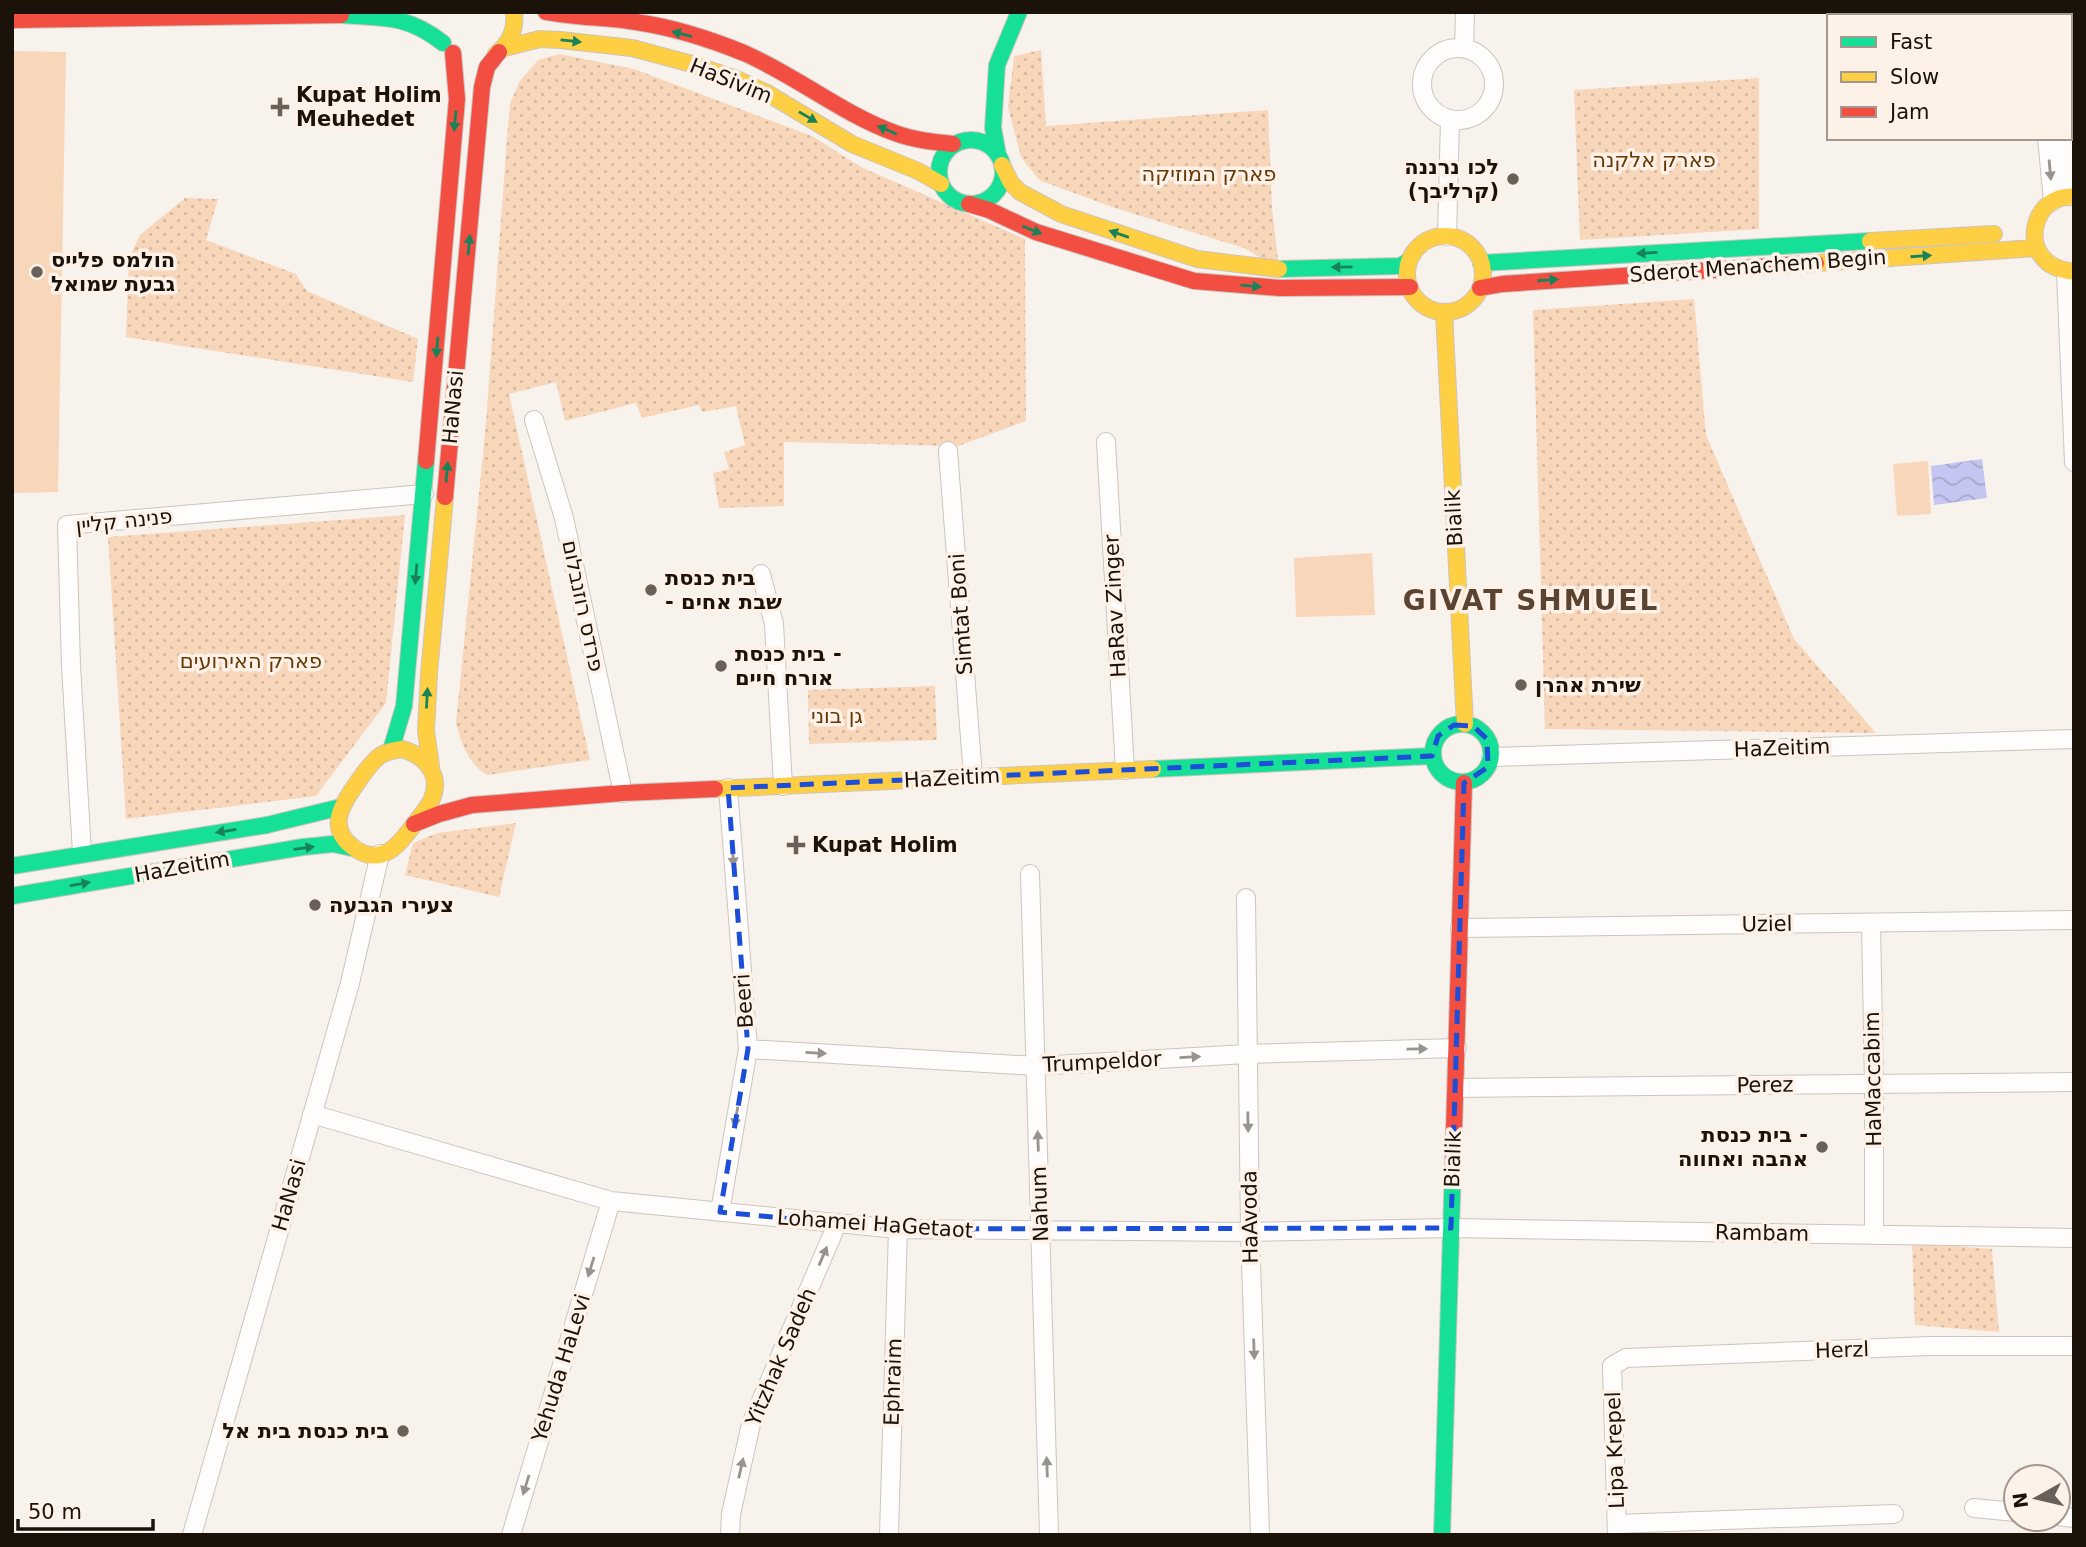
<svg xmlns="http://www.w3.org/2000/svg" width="2086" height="1547" viewBox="0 0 2086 1547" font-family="'DejaVu Sans',Heebo,sans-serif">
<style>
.grass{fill:url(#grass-dots)}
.pitch{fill:#f8d6ba}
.water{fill:url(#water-waves)}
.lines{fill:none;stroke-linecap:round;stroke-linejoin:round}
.street-casing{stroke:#ccc4be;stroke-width:20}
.fast-casing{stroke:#ccc4be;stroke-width:18}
.slow-casing{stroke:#ccc4be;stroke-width:18}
.jam-casing{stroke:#ccc4be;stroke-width:18}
.street{stroke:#fefdfc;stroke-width:18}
.fast{stroke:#16e098;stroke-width:16}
.slow{stroke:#ffcf43;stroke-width:16}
.jam{stroke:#f24e42;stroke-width:16}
.oneway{fill:#188358}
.oneway2{fill:#98938f}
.marked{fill:none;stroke:#1d4ed8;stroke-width:5;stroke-dasharray:14 9;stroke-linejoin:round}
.poi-dot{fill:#686059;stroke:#fdf1e8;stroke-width:2.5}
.labels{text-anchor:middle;stroke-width:7;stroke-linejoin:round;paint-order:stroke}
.street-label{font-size:21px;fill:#1b1209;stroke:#fdf1e8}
.poi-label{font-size:21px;font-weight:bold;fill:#1b1209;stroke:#fdf1e8;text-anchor:start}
.park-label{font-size:21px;fill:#663904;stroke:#fdf1e8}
.district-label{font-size:28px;font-weight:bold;letter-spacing:2px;fill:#5a4330;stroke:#fdf1e8}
</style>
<defs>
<pattern id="grass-dots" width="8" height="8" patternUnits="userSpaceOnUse" patternTransform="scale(1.75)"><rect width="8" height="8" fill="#f8d6ba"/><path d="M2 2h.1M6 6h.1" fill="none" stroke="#d4b79f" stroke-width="1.8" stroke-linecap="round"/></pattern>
<pattern id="water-waves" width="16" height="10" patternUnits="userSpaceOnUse" patternTransform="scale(1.75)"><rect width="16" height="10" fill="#c4c5f1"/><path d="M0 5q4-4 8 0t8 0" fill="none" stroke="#a8a8cd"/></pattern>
</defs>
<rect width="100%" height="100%" fill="#f8f2ed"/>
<path class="grass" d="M1041,50L1046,126L1268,110L1272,207L1279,269L1244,248L1112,207L1039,180L1021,157L1008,107L1014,56Z
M559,54L634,69L812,136L861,167L1025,239L1026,421L958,446L784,442V506L719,508L713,473L729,469L724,452L745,445L736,406L702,412L699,405L642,418L636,403L565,421L556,382L509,394L590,760L487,775C469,765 461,743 456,723L486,423L507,138L510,104L519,82L538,60Z
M1759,78V229L1580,240L1574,90Z
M185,198L218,199L206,240L296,274L307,291L418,339L413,382L126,337L129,258L140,235Z
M1694,299L1706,435L1794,639L1876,733L1545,729L1533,310Z
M405,515L386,703L316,796L126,819L108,537Z
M935,686L937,740L809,744L808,690Z
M516,823L499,897L405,875L413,843L437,833Z
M1912,1243L1992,1249L1999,1332L1915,1325Z"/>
<path class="pitch" d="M12,51L66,52L58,492L12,493Z
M1928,461L1931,514L1897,516L1893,464Z
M1372,553L1375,615L1296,617L1294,558Z"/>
<path class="water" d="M1982,459L1987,498L1934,505L1931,466Z"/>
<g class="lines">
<g class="street-casing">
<path id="street" d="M2043,16L2045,12
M1464,48L1465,12
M1422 84a36 36 0 1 1 72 0a36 36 0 1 1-72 0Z
M2070,84L2074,80
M2047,138L2053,201
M2065,138L2070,196
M1447,236L1450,119
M2066,272L2074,462
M534,420L564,518L623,793
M1106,442L1125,770
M948,451L973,777
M761,574L774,624L783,786
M1491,757L2074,739
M82,853L71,666L67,525L424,494
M1030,874L1049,1535
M1246,898L1250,1232L1260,1535
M1871,923L1874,1084V1235
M1460,928L2074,920
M748,1049L1036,1066L1247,1054L1457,1048
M1456,1088L2074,1082
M312,1114L611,1201L898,1229L1250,1232L1451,1228L2074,1238
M720,1212L748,1049L728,788
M1974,1508L2016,1512
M2058,1516L2074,1518
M1617,1524L1894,1514
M192,1535L350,983L380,854
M511,1535L611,1201
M730,1535L731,1514L751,1424L837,1224
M889,1535L898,1229
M1617,1535L1612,1366L1626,1358L1929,1346H2074"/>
</g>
<g class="fast-casing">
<path id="fast" d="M341,15C384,18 408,15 443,43
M939 172a32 32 0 1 1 64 0a32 32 0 1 1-64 0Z
M998,155L993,128L997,65L1019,12
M1481,263L1870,241
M1279,269L1400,266L1409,261
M1433 753a29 29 0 1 1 58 0a29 29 0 1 1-58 0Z
M391,750L404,706L426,461
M1153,769L1432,756
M12,866L267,825L341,807
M12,896L303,847L333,844L352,848
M1442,1535L1453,1165"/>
</g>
<g class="slow-casing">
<path id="slow" d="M504,48L540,39L560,40L632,48L692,64L734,78L767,93L852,144L918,171L941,184
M496,54C510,43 516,30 514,12
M1002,165L1011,183L1020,192L1061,214L1197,259L1279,269
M2074,196C2069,197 2062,197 2058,199C2034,208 2027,241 2044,259C2052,268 2063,270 2074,272
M1407 274a38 38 0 1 1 76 0a38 38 0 1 1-76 0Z
M1870,241L1994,234
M1816,263L2036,248
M1444,312L1465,724
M402,749C426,756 443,776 431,801C427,809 420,816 415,823C400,844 382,868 354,848C326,828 342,804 357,783C364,773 371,762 381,755C388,751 395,750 402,749Z
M431,766L426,731L429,674L445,497
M715,789L1153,769"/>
</g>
<g class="jam-casing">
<path id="jam" d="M546,12C576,18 606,17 636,22C671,27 712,40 744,53C797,76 842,114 895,133C914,140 933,142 953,144
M12,20L341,15
M969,204L989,210L1036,232L1194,281L1280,288L1410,287
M1480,288L1502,284L1816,263
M426,461L457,99L453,53
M445,497L482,87L487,67L499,52
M414,824L439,814L472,805L623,793L715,789
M1453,1165L1464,783"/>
</g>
<use href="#street" class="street"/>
<use href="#fast" class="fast"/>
<use href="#slow" class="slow"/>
<use href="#jam" class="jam"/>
</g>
<defs><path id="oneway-solid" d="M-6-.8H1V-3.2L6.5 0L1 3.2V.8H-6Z" transform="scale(1.75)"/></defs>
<g class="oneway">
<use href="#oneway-solid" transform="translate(682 34) rotate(-165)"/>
<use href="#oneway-solid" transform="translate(571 41) rotate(6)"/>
<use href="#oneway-solid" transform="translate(808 117) rotate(30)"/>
<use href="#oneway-solid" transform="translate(455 121) rotate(95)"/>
<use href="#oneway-solid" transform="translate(887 130) rotate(-157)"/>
<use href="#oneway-solid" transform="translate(1032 230) rotate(22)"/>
<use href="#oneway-solid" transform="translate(1119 234) rotate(-161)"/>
<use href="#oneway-solid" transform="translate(469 245) rotate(-85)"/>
<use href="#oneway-solid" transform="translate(1647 253) rotate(177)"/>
<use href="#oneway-solid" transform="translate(1921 256) rotate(-4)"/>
<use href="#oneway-solid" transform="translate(1342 267) rotate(179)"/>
<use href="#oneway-solid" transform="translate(1548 280) rotate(-4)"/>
<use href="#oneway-solid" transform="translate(1251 286) rotate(5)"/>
<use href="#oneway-solid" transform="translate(437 347) rotate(95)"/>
<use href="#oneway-solid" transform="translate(447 472) rotate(-85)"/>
<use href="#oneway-solid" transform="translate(416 574) rotate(95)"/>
<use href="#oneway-solid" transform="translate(427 698) rotate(-87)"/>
<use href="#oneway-solid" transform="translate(226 831) rotate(171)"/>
<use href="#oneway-solid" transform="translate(304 848) rotate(-7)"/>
<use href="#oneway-solid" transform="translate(80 884) rotate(-10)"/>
</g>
<g class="oneway2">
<use href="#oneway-solid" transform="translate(2050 170) rotate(85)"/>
<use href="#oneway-solid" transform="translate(733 856) rotate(86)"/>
<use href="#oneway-solid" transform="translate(1417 1049) rotate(-1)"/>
<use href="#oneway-solid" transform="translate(816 1053) rotate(3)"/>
<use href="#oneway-solid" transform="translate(1190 1057) rotate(-3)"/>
<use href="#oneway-solid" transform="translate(736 1117) rotate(100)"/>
<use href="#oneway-solid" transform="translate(1248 1122) rotate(89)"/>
<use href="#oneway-solid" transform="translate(1038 1141) rotate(-92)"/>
<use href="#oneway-solid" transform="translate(823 1256) rotate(-67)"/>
<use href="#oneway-solid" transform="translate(591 1267) rotate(107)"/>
<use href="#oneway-solid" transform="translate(1254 1349) rotate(88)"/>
<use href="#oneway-solid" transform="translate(1047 1467) rotate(-92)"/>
<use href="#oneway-solid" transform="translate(741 1468) rotate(-77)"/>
<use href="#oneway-solid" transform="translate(526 1485) rotate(107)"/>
</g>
<path class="marked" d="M1454,725L1473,726L1487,739L1488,767L1464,783L1451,1228L898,1229L720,1212L748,1049L728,788L1432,756L1438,736Z"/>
<g class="poi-dot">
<path d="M276.5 96.5h7v7h7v7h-7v7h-7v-7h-7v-7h7z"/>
<circle cx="1513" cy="179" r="7"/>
<circle cx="37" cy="272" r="7"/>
<circle cx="651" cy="590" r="7"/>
<circle cx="721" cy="666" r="7"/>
<circle cx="1521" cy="685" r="7"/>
<path d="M792.5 834.5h7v7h7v7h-7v7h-7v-7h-7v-7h7z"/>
<circle cx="315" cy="905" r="7"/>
<circle cx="1822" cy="1147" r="7"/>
<circle cx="403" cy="1431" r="7"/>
</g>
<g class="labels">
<g class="street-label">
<text transform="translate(731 81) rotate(22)" y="7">HaSivim</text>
<text transform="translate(1758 266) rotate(-4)" y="7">Sderot Menachem Begin</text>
<text transform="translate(453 407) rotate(-85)" y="7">HaNasi</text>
<text transform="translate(1454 518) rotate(-93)" y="7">Bialik</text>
<text transform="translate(124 521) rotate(-6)" y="7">פנינה קליין</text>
<text transform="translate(583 606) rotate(78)" y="7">פרדס רוזנבלום</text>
<text transform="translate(1115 606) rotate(-93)" y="7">HaRav Zinger</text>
<text transform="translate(961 614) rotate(-94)" y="7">Simtat Boni</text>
<text transform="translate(1782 748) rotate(-2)" y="7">HaZeitim</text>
<text transform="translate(952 778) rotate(-3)" y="7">HaZeitim</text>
<text transform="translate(182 867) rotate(-10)" y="7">HaZeitim</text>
<text transform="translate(1767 924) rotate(-1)" y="7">Uziel</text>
<text transform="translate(744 1001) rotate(-94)" y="7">Beeri</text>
<text transform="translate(1102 1062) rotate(-3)" y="7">Trumpeldor</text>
<text transform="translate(1873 1079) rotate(-91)" y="7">HaMaccabim</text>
<text transform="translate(1765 1085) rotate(-1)" y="7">Perez</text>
<text transform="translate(1453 1159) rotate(-88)" y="7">Bialik</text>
<text transform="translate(289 1195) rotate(-74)" y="7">HaNasi</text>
<text transform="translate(1040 1204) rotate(-92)" y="7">Nahum</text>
<text transform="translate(1250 1217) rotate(-91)" y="7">HaAvoda</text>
<text transform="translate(875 1224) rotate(4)" y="7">Lohamei HaGetaot</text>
<text transform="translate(1762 1233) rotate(1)" y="7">Rambam</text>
<text transform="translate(1842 1350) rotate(-2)" y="7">Herzl</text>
<text transform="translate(781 1357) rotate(-67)" y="7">Yitzhak Sadeh</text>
<text transform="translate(561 1368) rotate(-73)" y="7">Yehuda HaLevi</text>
<text transform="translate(893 1382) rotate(-88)" y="7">Ephraim</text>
<text transform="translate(1615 1450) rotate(-92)" y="7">Lipa Krepel</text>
</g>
<g class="poi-label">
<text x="296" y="102">Kupat Holim<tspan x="296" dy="24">Meuhedet</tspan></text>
<text x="1499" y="174" text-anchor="end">לכו נרננה<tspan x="1499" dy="24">(קרליבך)</tspan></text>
<text x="51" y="267">הולמס פלייס<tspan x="51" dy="24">גבעת שמואל</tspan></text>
<text x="665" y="585">בית כנסת<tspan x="665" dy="24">- שבת אחים</tspan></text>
<text x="735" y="661">בית כנסת -<tspan x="735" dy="24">אורח חיים</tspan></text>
<text x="1535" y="692">שירת אהרן</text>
<text x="812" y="852">Kupat Holim</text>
<text x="329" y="912">צעירי הגבעה</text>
<text x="1808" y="1142" text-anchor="end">בית כנסת -<tspan x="1808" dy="24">אהבה ואחווה</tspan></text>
<text x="389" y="1438" text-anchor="end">בית כנסת בית אל</text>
</g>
<g class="park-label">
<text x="1654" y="167">פארק אלקנה</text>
<text x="1209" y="181">פארק המוזיקה</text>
<text x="251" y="668">פארק האירועים</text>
<text x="837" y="723">גן בוני</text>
</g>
<g class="district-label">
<text x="1531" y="610">GIVAT SHMUEL</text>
</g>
</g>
<rect width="2086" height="1547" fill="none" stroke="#1b1209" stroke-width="28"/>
<rect x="1827" y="14" width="245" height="126" fill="#fdf1e8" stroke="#a3988f" stroke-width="2"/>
<rect x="1841" y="37" width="35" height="10" fill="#16e098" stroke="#a3988f" stroke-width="2"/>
<text x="1890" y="49" font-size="21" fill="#1b1209">Fast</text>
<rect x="1841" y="72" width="35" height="10" fill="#ffcf43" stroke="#a3988f" stroke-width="2"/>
<text x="1890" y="84" font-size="21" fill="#1b1209">Slow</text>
<rect x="1841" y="107" width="35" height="10" fill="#f24e42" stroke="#a3988f" stroke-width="2"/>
<text x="1890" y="119" font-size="21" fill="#1b1209">Jam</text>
<g transform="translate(2037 1498) rotate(262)"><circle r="33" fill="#fdf1e8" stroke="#a3988f" stroke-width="2"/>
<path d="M0-5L12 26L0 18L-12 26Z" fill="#686059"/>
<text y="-10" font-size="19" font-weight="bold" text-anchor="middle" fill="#1b1209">N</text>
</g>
<path d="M18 1519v10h135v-10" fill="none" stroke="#1b1209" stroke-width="3.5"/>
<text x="28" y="1519" font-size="21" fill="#1b1209" stroke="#fdf1e8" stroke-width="5" paint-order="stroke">50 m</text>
</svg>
